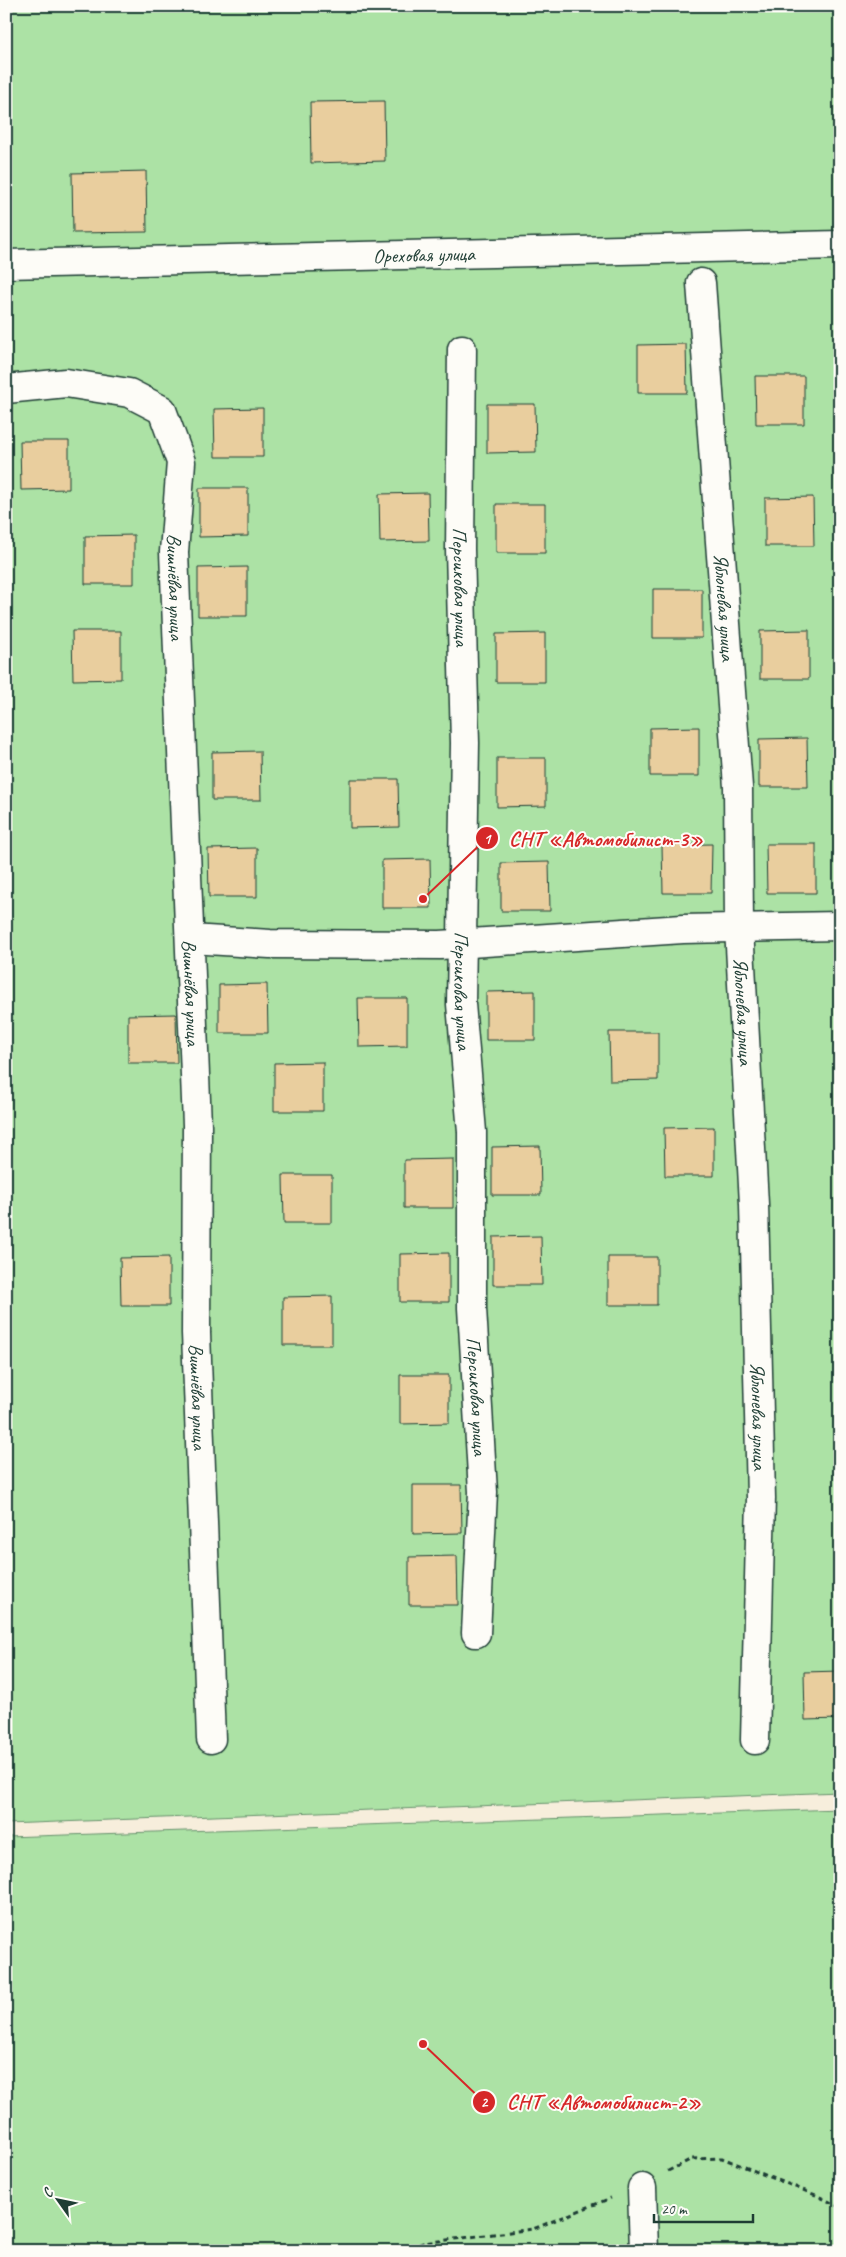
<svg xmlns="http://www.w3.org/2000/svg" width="846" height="2257" viewBox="0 0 846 2257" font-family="Caveat,sans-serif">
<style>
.green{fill:#ace2a5;stroke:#66906c}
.building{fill:#e9ce9e;stroke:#1f3d34}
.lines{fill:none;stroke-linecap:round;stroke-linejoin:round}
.minor-casing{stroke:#1f3d34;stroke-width:31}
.tertiary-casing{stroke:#1f3d34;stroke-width:31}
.path{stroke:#1f3d34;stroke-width:3;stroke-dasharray:5 4;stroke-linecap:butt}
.minor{stroke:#fdfcf7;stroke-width:28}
.tertiary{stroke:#fdfcf7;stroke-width:28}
.labels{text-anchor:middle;stroke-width:4;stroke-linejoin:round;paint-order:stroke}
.street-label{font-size:20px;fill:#1f3d34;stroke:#fdfcf7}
.leader{fill:none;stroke:#d62828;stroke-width:2}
.callout-dot{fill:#d62828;stroke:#fdfcf7;stroke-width:2}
.mark-label{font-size:15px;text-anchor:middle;font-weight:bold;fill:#fff}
.callout-label{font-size:21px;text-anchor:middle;font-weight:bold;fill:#d62828;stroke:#fdfcf7;stroke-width:4;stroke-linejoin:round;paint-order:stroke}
</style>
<rect width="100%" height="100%" fill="#f7eedc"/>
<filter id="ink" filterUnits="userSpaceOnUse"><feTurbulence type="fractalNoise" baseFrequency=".02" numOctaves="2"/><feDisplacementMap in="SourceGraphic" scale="10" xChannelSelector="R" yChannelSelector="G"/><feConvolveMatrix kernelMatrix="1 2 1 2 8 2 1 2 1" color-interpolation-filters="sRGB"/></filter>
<g filter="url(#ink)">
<path class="green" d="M6,6H840V1792L6,1824Z
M840,1809V2251H6V1837Z"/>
<path class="building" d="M839,89H840V133H838Z
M384,101L385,161L311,163L310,102Z
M146,171L147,232L73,233L72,173Z
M686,344L687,393H638V345Z
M755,376H804V424H756Z
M487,404H535L536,452L487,453Z
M263,408V457H215L214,409Z
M20,441H69V489L21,490Z
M199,488H248V536L199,537Z
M428,493L429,541L380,542L379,494Z
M813,497L814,546H765V498Z
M496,504H545V553H496Z
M134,535V584H85V536Z
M247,567V616H198V568Z
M653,589H702V638H653Z
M809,630V679H760V631Z
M72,631H121V679L73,680Z
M545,633V682H496V634Z
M699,727V776H650V728Z
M807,738L808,787H759V739Z
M260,751L261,800H212V752Z
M497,758H546V806L497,807Z
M350,779H398L399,827L350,828Z
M712,844L711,893H663L662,845Z
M766,844H816V893H767Z
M257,848V897H209L208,849Z
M430,859L431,908H382V860Z
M549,862L550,911H501V863Z
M267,984L268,1033H219V985Z
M535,991V1040H486V992Z
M358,998H407V1046L359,1047Z
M176,1014L177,1063H128V1015Z
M609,1032H658V1080L610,1081Z
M323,1062V1111H274V1063Z
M714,1127V1176H665L664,1128Z
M540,1146L541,1195H492V1147Z
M453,1159V1208H404V1160Z
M283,1175H332V1223H284Z
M541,1236L542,1285H493V1237Z
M449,1253V1302H400V1254Z
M169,1257V1306H121L120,1258Z
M608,1257H657V1305H608Z
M332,1296V1345H283V1297Z
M400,1375H449V1423L400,1424Z
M413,1485H461L462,1533L413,1534Z
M457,1556L458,1605H409V1557Z
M840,1671V1719L805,1720L804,1672Z"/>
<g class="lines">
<g class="minor-casing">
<g id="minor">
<path id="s1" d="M6,264L840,245"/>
<path id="s2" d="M701,283L738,787L739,928L754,1204L761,1498L755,1740"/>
<path id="s3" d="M462,349L460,549L465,743L461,1004L472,1132V1308L483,1492L476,1633"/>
<path d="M642,2188L644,2251"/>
</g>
</g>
<g class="tertiary-casing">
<g id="tertiary">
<path id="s4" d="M6,389L66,383L129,393L162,410L181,462L174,552L197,1125L196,1333L211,1739"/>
<path d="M191,939L270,944L440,945L683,929L840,926"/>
</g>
</g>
<path class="path" d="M668,2171L692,2159L722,2158L818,2196L840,2207
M402,2251L423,2243L533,2229L611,2198"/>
<use href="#minor" class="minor"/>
<use href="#tertiary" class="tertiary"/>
</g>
</g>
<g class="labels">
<g class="street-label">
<text dy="7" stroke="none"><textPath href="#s1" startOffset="418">Ореховая улица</textPath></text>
<text dy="7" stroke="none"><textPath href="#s3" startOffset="238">Персиковая улица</textPath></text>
<text dy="7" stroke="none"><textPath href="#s4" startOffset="342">Вишнёвая улица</textPath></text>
<text dy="7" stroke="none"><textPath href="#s2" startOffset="325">Яблоневая улица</textPath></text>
<text dy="7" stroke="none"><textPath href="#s3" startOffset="642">Персиковая улица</textPath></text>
<text dy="7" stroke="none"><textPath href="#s4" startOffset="748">Вишнёвая улица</textPath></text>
<text dy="7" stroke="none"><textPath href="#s2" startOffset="730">Яблоневая улица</textPath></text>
<text dy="7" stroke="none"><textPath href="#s3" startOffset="1048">Персиковая улица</textPath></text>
<text dy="7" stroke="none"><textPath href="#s4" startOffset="1152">Вишнёвая улица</textPath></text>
<text dy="7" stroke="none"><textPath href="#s2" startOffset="1135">Яблоневая улица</textPath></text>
</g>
</g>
<path class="leader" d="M423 899L487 838M423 2044L484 2102"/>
<g class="callout-dot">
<circle cx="423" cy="899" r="5"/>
<circle cx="423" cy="2044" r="5"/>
<circle cx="487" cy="838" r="12"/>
<circle cx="484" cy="2102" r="12"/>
</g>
<g class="mark-label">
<text x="487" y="844">1</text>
<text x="484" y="2107">2</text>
</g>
<g class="callout-label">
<text x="606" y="846">СНТ «Автомобилист-3»</text>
<text x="604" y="2109">СНТ «Автомобилист-2»</text>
</g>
<rect width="846" height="2257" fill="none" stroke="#fdfcf7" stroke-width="25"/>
<rect x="12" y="12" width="821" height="2232" fill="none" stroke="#1f3d34" stroke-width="2" filter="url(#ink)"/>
<g transform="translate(58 2200) rotate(303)" stroke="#fdfcf7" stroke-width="4" paint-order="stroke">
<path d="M0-4L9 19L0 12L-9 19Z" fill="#1f3d34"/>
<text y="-8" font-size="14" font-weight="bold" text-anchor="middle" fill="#1f3d34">С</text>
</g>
<path d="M654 2214v8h99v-8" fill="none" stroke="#1f3d34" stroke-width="2.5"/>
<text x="661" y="2214" font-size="15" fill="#1f3d34" stroke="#fdfcf7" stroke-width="4" paint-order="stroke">20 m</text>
</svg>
